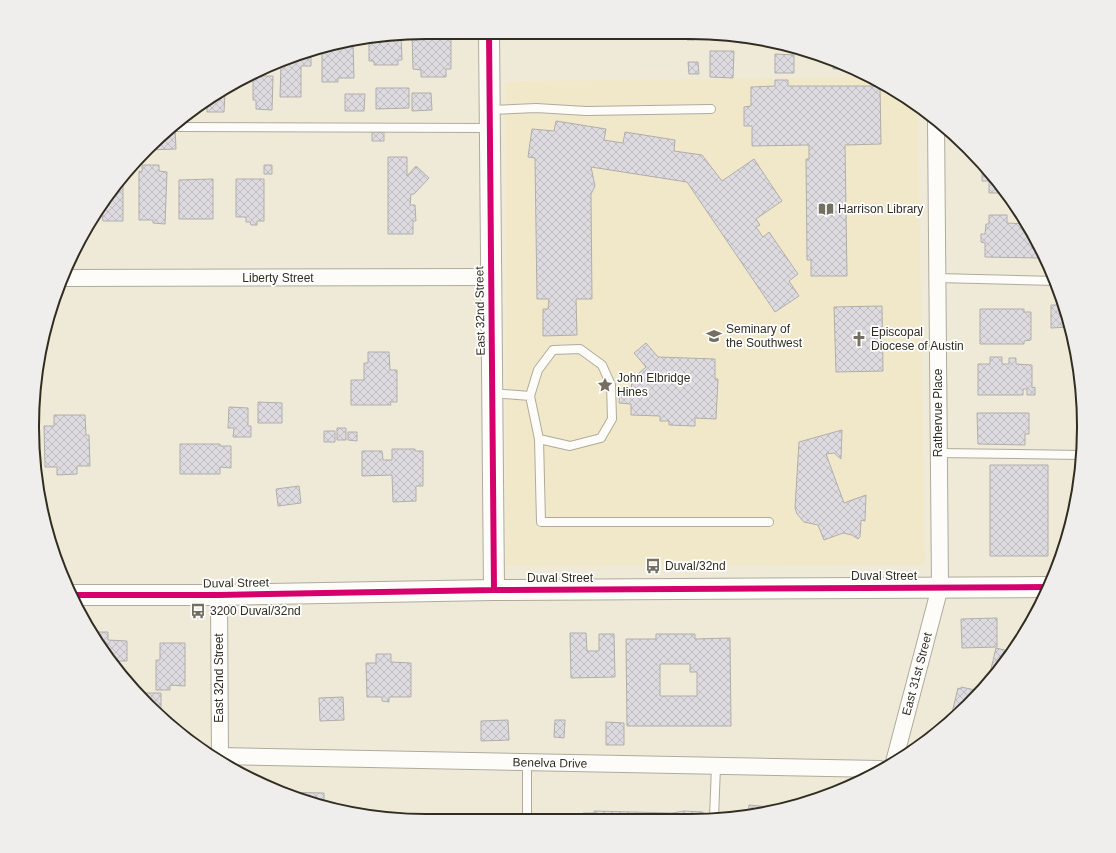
<svg xmlns="http://www.w3.org/2000/svg" width="1116" height="853" viewBox="0 0 1116 853" font-family="Arial,sans-serif">
<style>
.built{fill:#f1e8c9}
.building{fill:url(#building-cross-hatch);stroke:#b0aeab;fill-rule:evenodd}
.lines{fill:none;stroke-linecap:round;stroke-linejoin:round}
.service-casing{stroke:#aeab9d;stroke-width:10}
.minor-casing{stroke:#aeab9d;stroke-width:18}
.tertiary-casing{stroke:#aeab9d;stroke-width:22}
.service{stroke:#fdfcf9;stroke-width:8}
.minor{stroke:#fdfcf9;stroke-width:16}
.tertiary{stroke:#fdfcf9;stroke-width:20}
.cycleway-casing{stroke:#fff;stroke-width:8}
.cycleway{stroke:#d6006c;stroke-width:6}
.labels{text-anchor:middle;stroke-width:3.5;stroke-linejoin:round;paint-order:stroke}
.poi-label{font-size:12px;fill:#312d20;stroke:#fff;text-anchor:start}
.street-label{font-size:12px;fill:#312d20;stroke:#fff}
.rim{fill:none;stroke:#312d20;stroke-width:2}
</style>
<defs>
<pattern id="building-cross-hatch" width="8" height="8" patternUnits="userSpaceOnUse"><rect width="8" height="8" fill="#dedbe0"/><path d="M0 0l8 8M0 8l8-8" fill="none" stroke="#bfbcc0"/></pattern>
</defs>
<rect width="100%" height="100%" fill="#efead8"/>
<path class="built" d="M871,77L918,106L925,565L506,566L505,83L521,81Z"/>
<path class="building" d="M426,32H451V69H446V77H421V70L413,69L412,34Z
M686,33H717V37H694V40H687Z
M401,35L402,60H398V65H374V61H369V40Z
M740,37L775,43H740Z
M353,42L354,78H338V82H322V47Z
M311,51V66H301V97H280L281,64Z
M710,51H734L733,78L710,77Z
M775,54L794,55V73H775Z
M834,61L849,67V69H833Z
M688,62H698L699,74H689Z
M253,76H273L272,110L256,109V100H253Z
M775,80H788V86H880L881,144L845,145L847,276H811V260H807L806,159H809V145L752,146V126H744V107L751,106V87L775,86Z
M376,88H409V108L376,109Z
M219,92L225,93L224,112H207V102Z
M412,93H431L432,110L412,111Z
M345,94H365L364,111H345Z
M556,121L606,129L604,140L623,143L625,132L675,140L674,151L702,155L722,181L754,159L782,201L756,219L760,225L756,227L763,237L769,232L798,274L789,281L799,296L775,312L687,182L591,167L595,186L591,194L592,299H576L577,335L543,336V309H548L549,299H537L535,158L528,157L532,129L554,131Z
M173,128H175L176,149L146,150Z
M372,132H384V141H372Z
M388,157H407V176L416,166L429,178L414,194H411L410,205H415L416,221H413V234H388Z
M982,163L986,166L1008,195H1005V193H989V181H982Z
M142,165H159V171L167,172L165,224L153,223V220H139V171L142,172Z
M264,165H272V174H264Z
M213,179V219H179V180Z
M236,179H264V221H257V225H251L250,222H246V217H236Z
M123,180V221H103L102,215H96Z
M989,215H1007V223L1026,224L1039,248V258L985,257V243L981,242V234H985L986,224H989Z
M1051,305H1063L1070,327L1051,328Z
M882,306L883,371L836,372L834,307Z
M980,309H1024V312H1031V340L1024,341V344H980Z
M646,343L658,357L715,359V379H718L716,419L695,418V426L669,425V421H660V416L631,415V404L619,403L620,390L631,391L632,379L646,367L634,353Z
M368,352H389L390,370H397V402H390L391,405H351V380H364V363H368Z
M990,357H1002V364H1009V358H1016V364L1032,365V388L1035,387V395H1027V389H1023V395H978V364H990Z
M258,402L282,403V423H258Z
M229,407L248,408V426H251V437H233L234,428H228Z
M977,413H1029V434H1025V445L978,444Z
M54,415H85L86,435H89L90,466H77V474L57,475V467H45L44,426H54Z
M337,428H346V440H337Z
M842,430L841,459L834,453L826,454L844,503L866,495L865,521L861,520L860,537L858,539L852,535L843,533L824,540L818,525L804,522L797,514L795,508L799,442Z
M324,431H335V442H324Z
M348,432H357V441L348,440Z
M180,444H220V446H231V468L220,467V474H180Z
M392,449H415V451H423V486H416V501L393,502L392,475L362,476V451H382L383,460H392Z
M990,465H1048V556H990Z
M299,486L301,503L278,506L276,489Z
M997,618V647L962,648L961,619Z
M91,632H108V640L127,641V661H111L98,645Z
M570,633H586L587,651H599V634H614L615,677L571,678Z
M656,634H695V639L730,638L731,726H627L626,639H656ZM660,664H690V672H697V696H660Z
M160,643H185V686L170,685V690H156V660H160Z
M996,648L1013,652L988,681Z
M376,654H391V662L411,663V697H389V702L382,701V697H367L366,663H376Z
M961,687L980,691L968,706L950,721L958,688L961,689Z
M137,693H161V716L147,705Z
M343,697L344,720L320,721L319,698Z
M508,720L509,740L481,741V721Z
M555,720H565L564,738L554,737Z
M606,722L624,723V745H606Z
M281,792L324,793V804H323Z
M749,805L780,808V809L748,816Z
M594,811L672,813L684,811L703,812V818H583V813H594Z
M462,815H492V818H462Z"/>
<g class="lines">
<g class="service-casing">
<path id="service" d="M490,110L536,108L586,111L711,109
M174,127L489,128
M937,278L1056,281
M492,393L530,396L538,370L553,350L580,349L602,365L611,385L612,419L601,438L570,446L539,439L530,396
M539,439L541,522H769
M938,453L1081,455
M527,818V763
M714,818L716,766"/>
</g>
<g class="minor-casing">
<path id="minor" d="M65,278L490,277
M219,595L220,761
M220,756L880,769
M894,762L940,587L936,120"/>
</g>
<g class="tertiary-casing">
<path id="tertiary" d="M489,32L494,590
M71,595H219L494,590L1049,587"/>
</g>
<use href="#service" class="service"/>
<use href="#minor" class="minor"/>
<use href="#tertiary" class="tertiary"/>
<g class="cycleway-casing">
<path id="cycleway" d="M489,32L494,590
M71,595H219L494,590L1049,587"/>
</g>
<use href="#cycleway" class="cycleway"/>
</g>
<defs>
<g id="library-bare" transform="scale(1.2)"><path d="M-6-4Q-3-5.5-.7-3.5V5Q-3 3-6 4ZM6-4Q3-5.5 .7-3.5V5Q3 3 6 4Z" fill="#746f60" stroke="#fff" stroke-width="2.5" paint-order="stroke"/></g>
<g id="university-bare" transform="scale(1.2)"><path d="M0-5L7-2L0 1L-7-2ZM-4 1L0 2.5L4 1V4Q0 6-4 4Z" fill="#746f60" stroke="#fff" stroke-width="2.5" paint-order="stroke"/></g>
<g id="church-bare" transform="scale(1.2)"><path d="M-1.2-6h2.4v3.5h3.3v2.4h-3.3V6h-2.4V-.1h-3.3v-2.4h3.3Z" fill="#746f60" stroke="#fff" stroke-width="2.5" paint-order="stroke"/></g>
<g id="sight-bare" transform="scale(1.2)"><path d="M0-6L1.8-2.2L6-1.7L2.9 1.2L3.7 5.4L0 3.3L-3.7 5.4L-2.9 1.2L-6-1.7L-1.8-2.2Z" fill="#746f60" stroke="#fff" stroke-width="2.5" paint-order="stroke"/></g>
<g id="bus-bare" transform="scale(1.2)"><path d="M-5-6H5V4H4V6H2V4H-2V6H-4V4H-5ZM-3.5-4V0h7V-4ZM-3.5 1.2v1.5H-2V1.2ZM2 1.2v1.5H3.5V1.2Z" fill="#746f60" stroke="#fff" stroke-width="2.5" paint-order="stroke"/></g>
</defs>
<g fill-rule="evenodd">
<use href="#library-bare" x="826" y="209"/>
<use href="#university-bare" x="714" y="336"/>
<use href="#church-bare" x="859" y="339"/>
<use href="#sight-bare" x="605" y="385"/>
<use href="#bus-bare" x="653" y="566"/>
<use href="#bus-bare" x="198" y="611"/>
</g>
<g class="labels">
<g class="poi-label">
<text x="838" y="213">Harrison Library</text>
<text x="726" y="333">Seminary of<tspan x="726" dy="14">the Southwest</tspan></text>
<text x="871" y="336">Episcopal<tspan x="871" dy="14">Diocese of Austin</tspan></text>
<text x="617" y="382">John Elbridge<tspan x="617" dy="14">Hines</tspan></text>
<text x="665" y="570">Duval/32nd</text>
<text x="210" y="615">3200 Duval/32nd</text>
</g>
<g class="street-label">
<text x="278" y="282">Liberty Street</text>
<text transform="translate(480 311) rotate(-91)" y="4">East 32nd Street</text>
<text transform="translate(938 413) rotate(-90)" y="4">Rathervue Place</text>
<text x="884" y="580">Duval Street</text>
<text x="560" y="582">Duval Street</text>
<text transform="translate(236 583) rotate(-1)" y="4">Duval Street</text>
<text transform="translate(917 674) rotate(-75)" y="4">East 31st Street</text>
<text transform="translate(219 678) rotate(-90)" y="4">East 32nd Street</text>
<text transform="translate(550 763) rotate(1)" y="4">Benelva Drive</text>
</g>
</g>
<path d="M0 0H1116V853H0ZM426 39H690A387 387 0 0 1 1077 426V427A387 387 0 0 1 690 814H426A387 387 0 0 1 39 427V426A387 387 0 0 1 426 39Z" fill="#efeeed" fill-rule="evenodd"/>
<path class="rim" d="M426 39H690A387 387 0 0 1 1077 426V427A387 387 0 0 1 690 814H426A387 387 0 0 1 39 427V426A387 387 0 0 1 426 39Z"/>
</svg>
